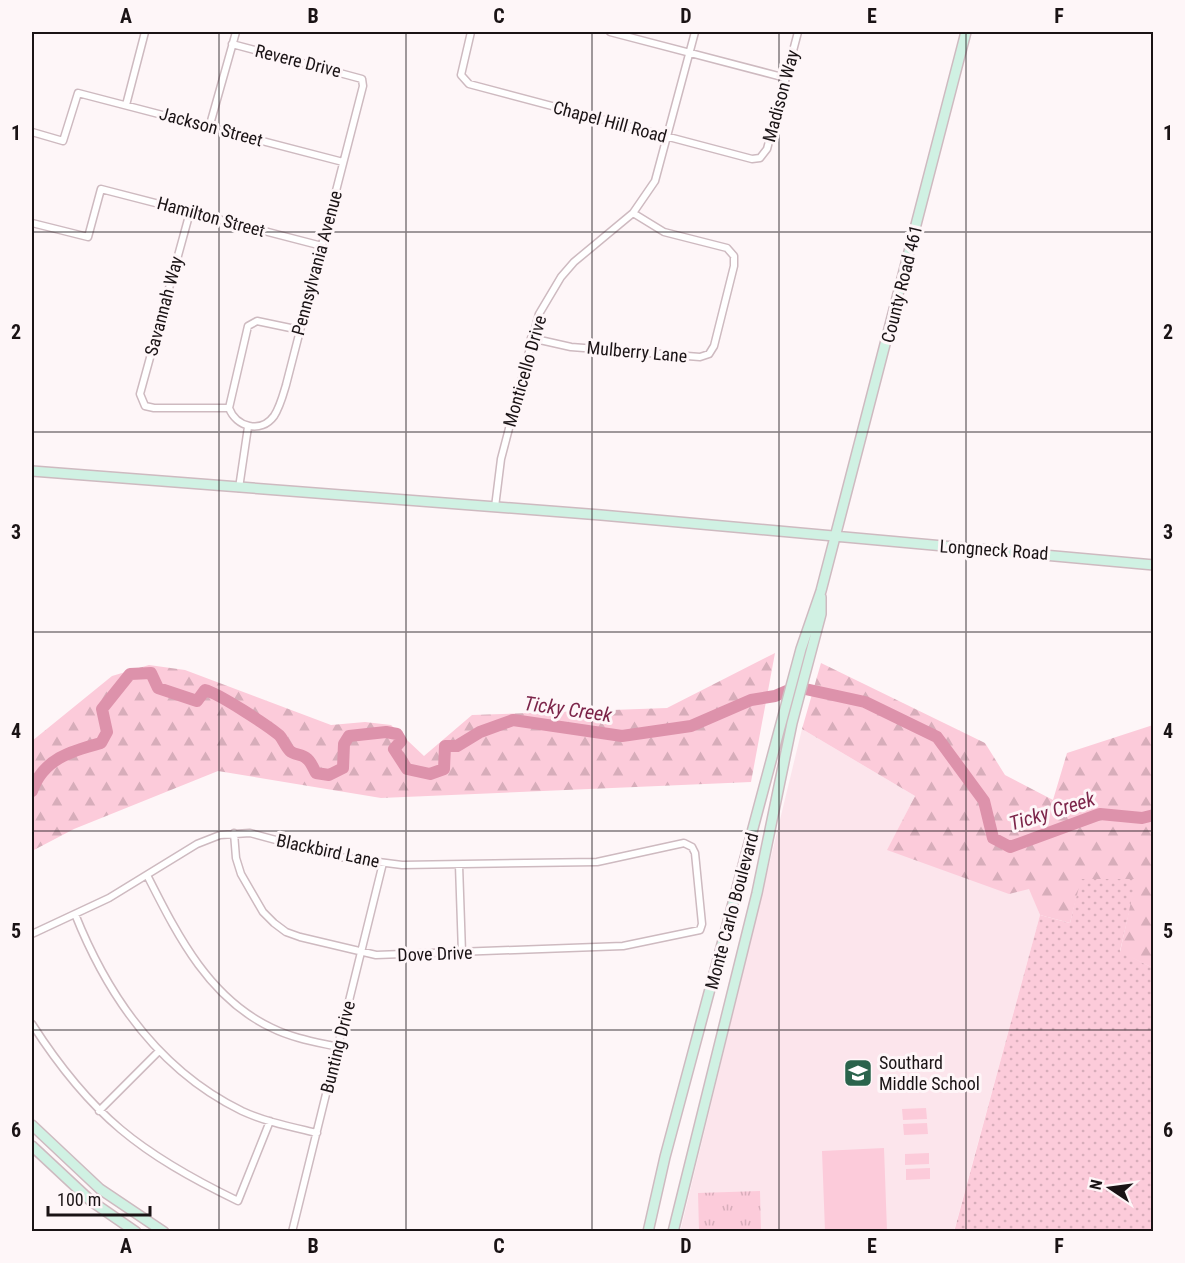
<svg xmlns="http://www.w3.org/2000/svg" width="1185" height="1263" viewBox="0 0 1185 1263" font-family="'Roboto Condensed',sans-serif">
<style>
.built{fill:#fce5ec}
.grass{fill:url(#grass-dots)}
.forest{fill:url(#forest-firs)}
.park{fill:url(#park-tufts)}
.pitch{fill:#fccbda}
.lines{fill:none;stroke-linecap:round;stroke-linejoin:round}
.river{stroke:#dd92ab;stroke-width:12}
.street-casing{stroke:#cebac0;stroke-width:9}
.secondary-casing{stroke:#cebac0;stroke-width:12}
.street{stroke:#fff;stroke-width:6}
.secondary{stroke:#d0f1e3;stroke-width:9}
.grid{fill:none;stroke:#1a1315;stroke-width:1.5;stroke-opacity:0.55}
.labels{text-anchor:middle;stroke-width:6;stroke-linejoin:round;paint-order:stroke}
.street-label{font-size:18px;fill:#1a1315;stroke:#fef6f8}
.poi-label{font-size:18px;fill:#1a1315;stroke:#fef6f8;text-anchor:start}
.water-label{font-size:20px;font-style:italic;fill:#7c254a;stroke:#fef6f8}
.neatline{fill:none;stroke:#1a1315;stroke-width:2}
.grid-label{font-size:20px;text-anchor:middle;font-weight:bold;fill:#1a1315}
</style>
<defs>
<pattern id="grass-dots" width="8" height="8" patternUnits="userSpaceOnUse" patternTransform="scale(1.5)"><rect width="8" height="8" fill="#fccbda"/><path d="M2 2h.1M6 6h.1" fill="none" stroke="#d7adba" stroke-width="1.8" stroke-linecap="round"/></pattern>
<pattern id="forest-firs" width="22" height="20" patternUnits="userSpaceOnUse" patternTransform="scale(1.5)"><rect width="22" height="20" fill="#fccbda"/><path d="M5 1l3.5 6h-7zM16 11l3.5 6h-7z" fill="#d7adba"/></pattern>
<pattern id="park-tufts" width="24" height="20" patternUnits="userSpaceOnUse" patternTransform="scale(1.5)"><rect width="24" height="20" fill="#fccbda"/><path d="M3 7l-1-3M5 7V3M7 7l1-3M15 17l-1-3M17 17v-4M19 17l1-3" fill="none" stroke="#d7adba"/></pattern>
</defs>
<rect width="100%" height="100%" fill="#fef6f8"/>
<path class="built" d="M802,729L915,796L888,849L1030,889L1040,915L954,1231L680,1232Z"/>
<path class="grass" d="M1080,879H1137L1120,951L1153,968V1231L954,1232L1040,915L1070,923Z"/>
<path class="forest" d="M775,653L751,782L381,798L218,771L74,829L32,851V741L112,676L149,665L185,670L331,725L365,722L391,725L424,756L472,715L667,708Z
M821,663L985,743L1005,775L1053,800L1067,753L1153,725V968L1120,952L1136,879H1081L1070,923L1040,915L1029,889L1009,894L887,850L915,796L802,729Z"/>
<path class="park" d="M760,1191L761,1231H699L698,1193Z"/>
<path class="pitch" d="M926,1108L927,1119L903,1120L902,1109Z
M927,1123L928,1134L904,1135L903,1124Z
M884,1148L887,1231H825L822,1151Z
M929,1153V1164L905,1165V1154Z
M930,1168V1179L906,1180V1169Z"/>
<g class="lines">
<path class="river" d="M32,791C43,759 71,751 101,743L107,732L102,709L130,674L151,673L158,688L197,701L205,690C218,693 267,725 279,735C283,739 285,746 290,751C294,755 302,754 306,758C311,761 313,768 316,773L329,775L343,768L344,744L349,736L386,732L397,734L401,741L394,749L407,769L430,774L444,769L445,746H457L480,732L513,720L622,736L691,726L751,700L775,696L796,687L865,702L937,737L984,801L993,838L1010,847L1100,814L1142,818L1154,815"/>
<g class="street-casing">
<path id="street" d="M471,32L461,75L469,84L752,159L760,158L767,149L798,32
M610,32L786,78
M232,44L362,79L363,86L286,385C283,395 280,407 274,416C261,434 236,427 229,408L248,326L257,321L300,330
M126,105L145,32
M209,128L236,32
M32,132L63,141L78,93L343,162
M190,212L140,394L145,406L154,408H229
M32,223L88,237L101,189L322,246
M531,338L571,347L700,357L709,354L714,346L734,266V256L727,248L664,232L633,213
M239,488L248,427
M495,507L501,459L539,314L561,277L574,262L633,213L655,181L695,32
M459,865L462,953
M147,875C177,934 208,998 272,1028C292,1038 316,1042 338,1047
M75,914C108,997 160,1071 242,1111C266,1122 292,1127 317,1133
M32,934L109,898L197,844L220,835L250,833L339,857L402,865L597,862L684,843L692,847L695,853L702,924L700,930L623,946L376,955L300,937L286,932L274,923L263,912L241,874L236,858L234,833
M32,1024C91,1116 141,1154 238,1201L270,1121
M99,1111L159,1051
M292,1232L383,863"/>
</g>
<g class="secondary-casing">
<path id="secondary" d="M32,471L601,515L1154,565
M32,1125L100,1189L164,1232
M32,1146L91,1201L136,1232
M648,1232L665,1157L801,649L821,591L966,32
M673,1232L757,893L792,723L821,614V597"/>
</g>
<use href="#street" class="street"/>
<use href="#secondary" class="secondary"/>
</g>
<path class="grid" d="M219,32V1232M406,32V1232M592,32V1232M779,32V1232M966,32V1232M32,232H1154M32,432H1154M32,632H1154M32,831H1154M32,1030H1154"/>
<defs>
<g id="school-square" transform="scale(1.5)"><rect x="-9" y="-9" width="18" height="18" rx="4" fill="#2a644c" stroke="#fef6f8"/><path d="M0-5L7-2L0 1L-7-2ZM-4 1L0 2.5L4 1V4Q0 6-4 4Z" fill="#fff"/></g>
</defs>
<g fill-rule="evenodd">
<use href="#school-square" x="858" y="1073"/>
</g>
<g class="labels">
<g class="street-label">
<text transform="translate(298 61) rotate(14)" y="6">Revere Drive</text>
<text transform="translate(781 96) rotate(-75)" y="6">Madison Way</text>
<text transform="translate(610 122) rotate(15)" y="6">Chapel Hill Road</text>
<text transform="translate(211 127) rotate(15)" y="6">Jackson Street</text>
<text transform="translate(211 217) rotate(15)" y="6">Hamilton Street</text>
<text transform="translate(317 263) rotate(-75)" y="6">Pennsylvania Avenue</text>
<text transform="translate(902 284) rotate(-76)" y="6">County Road 461</text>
<text transform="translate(164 306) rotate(-75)" y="6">Savannah Way</text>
<text transform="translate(637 352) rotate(5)" y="6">Mulberry Lane</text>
<text transform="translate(525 371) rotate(-74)" y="6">Monticello Drive</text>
<text transform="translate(994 550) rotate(4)" y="6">Longneck Road</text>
<text transform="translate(328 851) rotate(12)" y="6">Blackbird Lane</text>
<text transform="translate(732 911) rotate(-75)" y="6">Monte Carlo Boulevard</text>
<text transform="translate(435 954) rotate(-2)" y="6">Dove Drive</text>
<text transform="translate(338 1047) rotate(-76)" y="6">Bunting Drive</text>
</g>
<g class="poi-label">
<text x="879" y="1069">Southard<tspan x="879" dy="21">Middle School</tspan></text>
</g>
<g class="water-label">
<text transform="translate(568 709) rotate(8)" y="7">Ticky Creek</text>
<text transform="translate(1052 811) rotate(-17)" y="7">Ticky Creek</text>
</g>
</g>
<rect width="1185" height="1263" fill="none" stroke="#fef6f8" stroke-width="66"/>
<g transform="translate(1110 1188) rotate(283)" stroke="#fef6f8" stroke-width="4.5" paint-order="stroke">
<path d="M0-4.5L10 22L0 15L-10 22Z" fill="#1a1315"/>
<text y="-9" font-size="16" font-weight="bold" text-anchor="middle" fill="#1a1315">N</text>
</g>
<path d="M48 1206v9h102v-9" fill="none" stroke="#1a1315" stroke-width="3"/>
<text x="57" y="1206" font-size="18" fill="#1a1315" stroke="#fef6f8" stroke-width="4.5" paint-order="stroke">100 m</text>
<rect x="33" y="33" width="1119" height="1197" class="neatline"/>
<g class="grid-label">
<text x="126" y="23">A</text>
<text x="313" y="23">B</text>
<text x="499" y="23">C</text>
<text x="686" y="23">D</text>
<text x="872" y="23">E</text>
<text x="1059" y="23">F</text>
<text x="16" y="140">1</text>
<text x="1168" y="140">1</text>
<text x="16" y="339">2</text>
<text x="1168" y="339">2</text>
<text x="16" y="539">3</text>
<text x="1168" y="539">3</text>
<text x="16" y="738">4</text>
<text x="1168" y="738">4</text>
<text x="16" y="938">5</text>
<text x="1168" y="938">5</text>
<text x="16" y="1137">6</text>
<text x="1168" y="1137">6</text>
<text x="126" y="1253">A</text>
<text x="313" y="1253">B</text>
<text x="499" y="1253">C</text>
<text x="686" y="1253">D</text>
<text x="872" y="1253">E</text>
<text x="1059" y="1253">F</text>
</g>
</svg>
